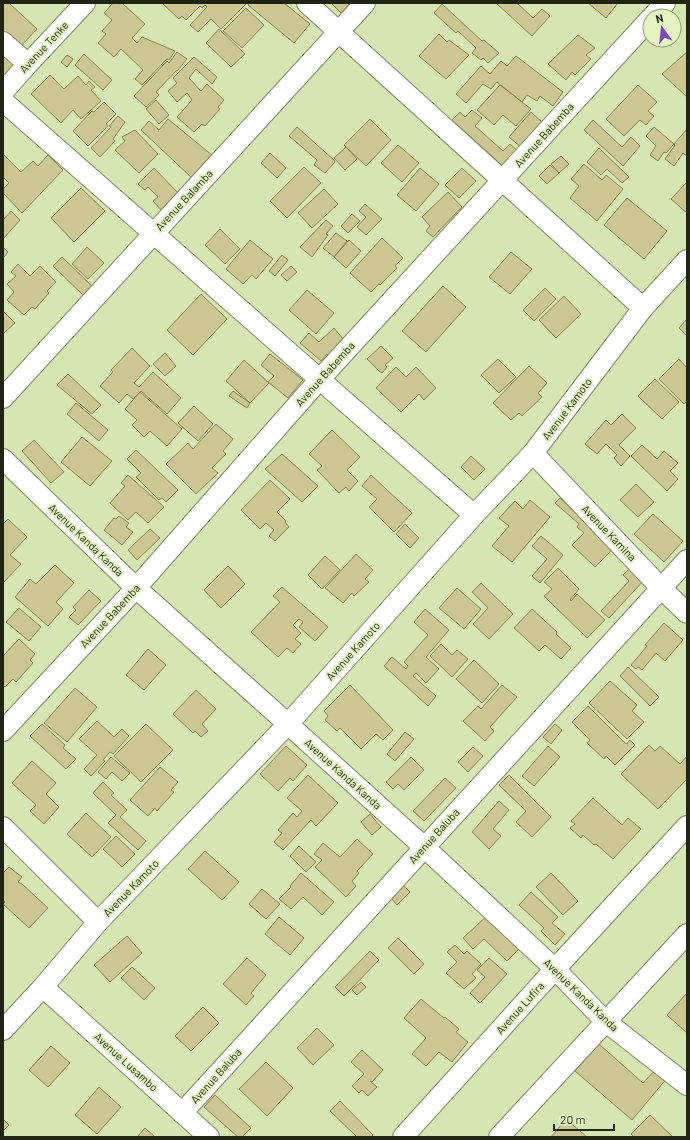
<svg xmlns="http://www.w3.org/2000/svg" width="690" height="1140" viewBox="0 0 690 1140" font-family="Barlow,sans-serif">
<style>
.building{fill:#ccc692;stroke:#8a8453}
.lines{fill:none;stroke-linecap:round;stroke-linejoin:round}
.minor-casing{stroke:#7b895a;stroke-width:22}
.minor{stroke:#fff;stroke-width:20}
.labels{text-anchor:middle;stroke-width:4;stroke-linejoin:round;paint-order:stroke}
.street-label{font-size:11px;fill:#1f2512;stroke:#e3f3c0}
</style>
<rect width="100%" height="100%" fill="#d6e6b3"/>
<path class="building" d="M3,3H9L37,29L20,47L3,31Z
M113,3H122L145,24L132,38L137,43L142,37L175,51L169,60L167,59L142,85L135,79L143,70L121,49L114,57L98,43L106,34L102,31L112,20L104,13Z
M162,3H247L221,29L211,19L198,32L190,25L207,7L205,5L202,8L200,6L186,20L182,16L179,19Z
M250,3H284L310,24L294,43L248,5Z
M331,3H350L341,13Z
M496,3H517L533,18L542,9L550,16L532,36Z
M588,3H618L606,18Z
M442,4L482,41L484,40L499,53L488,63L483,58L481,60L472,53L476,48L458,31L456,33L434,13Z
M246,8L264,25L242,48L223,31Z
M219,29L245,54L231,67L206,43Z
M439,34L447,42L449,40L469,55L446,79L419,56Z
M578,35L595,48L586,55L591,59L575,75L572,72L566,80L548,64Z
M177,52L187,59L177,71H176L156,92L159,95L146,107L134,96L167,61L169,63Z
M687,52V97L662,74Z
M84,54L112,80L103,90L75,65Z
M3,55L15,64L3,78Z
M67,55L73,59L67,67L61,62Z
M516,56L563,92L553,106L540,96L537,101L527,95L522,102L497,82L491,89L483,84L466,103L456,94L481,66L490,74L501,61L507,66Z
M194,57L217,77L212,84L196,69L189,78L201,91L207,84L224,100L218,107L220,109L205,126L202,124L194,132L177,117L192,100L187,93L177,102L168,91L177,83L173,78Z
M50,75L64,89L78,76L86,85L89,81L95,87L91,90L101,101L81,119L73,110L61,123L31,94Z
M500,85L531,109L516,126L503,115L494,125L477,110Z
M638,85L657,102L648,111L654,116L646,125L640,120L624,136L606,119Z
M156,100L169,115L159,124L146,109Z
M104,102L116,114L106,124L108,126L88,146L73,131L92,111L94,112Z
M472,110L482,118L475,126L503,151L510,144L519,152L506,169L452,120L460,112L465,117Z
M531,112L544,124L522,148L509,137Z
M118,116L125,122L113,139L115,141L100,157L91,148L111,127L109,126Z
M168,119L213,156L193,179L141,130L149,121L159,130Z
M370,119L391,140L366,166L344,145Z
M593,120L622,147L631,137L640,146L623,166L584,130Z
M297,127L334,160L335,162L325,173L314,165L317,160L289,136Z
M654,127L674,144L666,153L664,152L658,161L650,155L656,146L646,136Z
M687,129V156L683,153L674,166L665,159L675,145L674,144Z
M135,130L158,154L139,173L115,150L125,141L122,137Z
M398,145L419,163L402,182L381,163Z
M346,147L357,159L345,170L334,158Z
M599,148L629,177L622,183L607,169L601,175L587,162Z
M270,153L286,168L277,178L261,163Z
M3,154L21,172L33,161L38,166L48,155L63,170L22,213L3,193V189L9,183L3,177Z
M561,156L569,164L559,173L551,164Z
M584,164L602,180L606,175L623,189L597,221L570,198L579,186L571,179Z
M550,165L559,173L547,184L539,176Z
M304,167L321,183L287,218L270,201Z
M154,168L180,195L162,211L153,201L158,197L148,187L145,190L138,184Z
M420,168L439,184L416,211L397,195Z
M462,168L476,181L459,198L445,185Z
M687,182V213L671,199Z
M81,188L105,211L74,242L51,218Z
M324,189L338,204L312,228L298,213Z
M448,192L462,207L433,237L426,231L430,226L422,217Z
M627,198L667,231L644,259L604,225Z
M365,204L382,219L366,235L357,227L366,217L359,211Z
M11,211L20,220L3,239V220Z
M352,214L360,221L348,233L341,226Z
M326,220L333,226L326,234L328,235L312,257L300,247Z
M220,229L240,249L225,264L205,245Z
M336,233L347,241L334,257L323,248Z
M382,238L403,258L395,266L397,268L380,285L379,284L371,292L350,273Z
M250,240L273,259L256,279L252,275L243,284L226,269Z
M349,240L361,251L346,268L334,257Z
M3,247L8,252L3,258Z
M87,247L104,263L88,279L72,264Z
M511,252L532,269L510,294L489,277Z
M282,255L288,260L275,276L269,271Z
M62,257L95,289L86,298L53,266Z
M18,264L30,276L40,266L56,282L47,291L49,293L35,309L32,307L24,315L7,300L14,292L7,284L16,276L11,272Z
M291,266L297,272L287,281L281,275Z
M443,286L466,307L426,352L402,331Z
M545,288L556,299L534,321L523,310Z
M307,290L334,313L316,334L289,310Z
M201,294L227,319L193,355L167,330Z
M564,296L581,314L556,338L539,320Z
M3,311L15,323L4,333L3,332Z
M687,319V336L679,328Z
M334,328L344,340L329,356L327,354L321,361L300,343L309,333L319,342Z
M381,346L393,358L385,365L387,367L382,373L379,371L367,359Z
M132,348L150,366L134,383L139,387L153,372L181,398L167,414L141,391L133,399L127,394L119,403L100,386L113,372L111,370Z
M165,353L176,366L165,376L153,364Z
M270,354L303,380L288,398L268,382L274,376L261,365Z
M498,359L516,377L499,393L481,375Z
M679,359L687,368V401L684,404L659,379Z
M244,360L269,383L250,403L226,381Z
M529,366L547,383L538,393L542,397L522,416L519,413L511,420L493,403Z
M396,367L406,377L416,367L436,388L424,400L419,394L401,412L376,388Z
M68,374L101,405L92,414L57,385Z
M655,379L679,402L662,419L638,396Z
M233,391L250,403L247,408L229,396Z
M140,392L182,429L167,446L150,431L144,437L132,425L137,420L125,409Z
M76,403L108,430L99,441L67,414Z
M194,406L213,424L198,441L178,423Z
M622,414L636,428L619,445L630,456L621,466L614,458L617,455L606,444L597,454L585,444L606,420L611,425Z
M216,424L233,439L223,451L226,454L212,468L218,473L196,494L166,464L188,443L193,449Z
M332,430L360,457L347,470L358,481L349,491L346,487L339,493L317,470L322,466L309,454Z
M82,437L112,461L90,486L61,462Z
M34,440L64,472L51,483L22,451Z
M642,445L657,459L664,451L678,463L670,471L678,479L667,491L631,456Z
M136,450L178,490L166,502L162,498L159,500L136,477L141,473L127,459Z
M282,454L318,486L302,502L265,469Z
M471,456L485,469L474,480L461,467Z
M128,475L164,507L148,523L136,512L128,520L110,503L125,486L121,483Z
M371,475L412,513L394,532L369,507L377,499L362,486Z
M270,480L290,499L277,512L286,521L285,522L289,527L275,541L269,536L274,530L266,523L260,529L241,510Z
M636,484L654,502L638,517L620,500Z
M560,498L614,548L595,567L572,545L584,533L577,527L579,524L555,503Z
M530,500L550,517L512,562L492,546L509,526L499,518L515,501L523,509Z
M653,514L683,541L664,562L634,534Z
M119,516L129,523L126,527L133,532L122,545L104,530L114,518L116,519Z
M8,519L27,537L10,555L21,564L3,583V524Z
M405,524L419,538L410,548L396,534Z
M150,529L160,538L137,560L128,550Z
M541,536L563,555L540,583L532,576L547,559L532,546Z
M356,554L373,570L365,579L369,582L354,596L352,593L343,603L325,588Z
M325,556L340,570L322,589L308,575Z
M55,565L74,583L56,602L63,609L48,626L15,597L30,579L36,584Z
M228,566L245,584L221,608L204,590Z
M631,567L645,579L609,618L601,611L629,581L623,575Z
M558,568L579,589L570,600L571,601L577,594L605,620L587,638L544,596L552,589L544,582Z
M481,583L513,614L489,639L473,624L488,608L472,592Z
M282,587L328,627L315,641L299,627L303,622L299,619L293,625L301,633L295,639L301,644L293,653L287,648L278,657L251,632L280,602L273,596Z
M457,588L481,609L464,629L439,608Z
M89,590L101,601L78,625L69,617L76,610L73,607Z
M19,608L41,627L29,641L6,622Z
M425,609L449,630L426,657L439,669L426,683L416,673L413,676L436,696L428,706L384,666L392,657L406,669L408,666L404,662L428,635L414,622Z
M532,609L557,632L556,634L571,648L561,659L545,645L539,651L514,628Z
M664,623L683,640L665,661L656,653L642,670L638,667L636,669L631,665L647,646L645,645Z
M19,639L35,654L30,660L33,663L16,682L13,679L5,687L3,685V656Z
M441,644L452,655L457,650L468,659L452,677L430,656Z
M148,649L166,665L144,690L126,675Z
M474,660L499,684L482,703L456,679Z
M628,667L659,697L650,706L620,676Z
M610,681L637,705L632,711L644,722L627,739L589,703Z
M350,685L393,730L383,740L376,734L361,749L340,728L337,731L325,720L328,716L324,711Z
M502,685L517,697L490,727L494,731L485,741L463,721L478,706L481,709Z
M75,688L97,707L67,742L44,723Z
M196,690L216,709L202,724L208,731L201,737L195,731L193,733L173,714Z
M588,706L626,744L630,740L635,745L615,765L606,756L604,759L587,743L590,740L572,722Z
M97,721L114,737L122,729L129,736L113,754L110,752L103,760L105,761L91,776L84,769L97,755L79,739Z
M42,724L65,745L63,748L76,759L66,769L30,736Z
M146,724L173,750L141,782L114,756Z
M555,724L562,730L551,744L543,737Z
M405,732L414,739L395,761L387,754Z
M649,745L655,751L660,746L680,764L687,756V779L658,809L621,774Z
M286,746L307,765L293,781L290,778L278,791L260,774Z
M548,746L560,757L534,786L522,776Z
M473,747L483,756L468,772L458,762Z
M111,757L130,773L122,781L112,772L106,779L98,772Z
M411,757L424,770L404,790L398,784L393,789L386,782Z
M32,761L56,783L46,794L59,807L44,824L30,811L36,805L12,783Z
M160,767L178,782L171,790L174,792L157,811L155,808L148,816L130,800Z
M308,775L338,803L316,826L311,820L283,850L274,842L282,833L278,830L293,813L297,817L302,811L287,798Z
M509,775L551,817L532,837L516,822L526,811L499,785Z
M445,778L456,788L424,821L413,811Z
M103,782L114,793L111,795L127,810L120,817L146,841L138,850L108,823L116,815L93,793Z
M593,798L622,825L628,818L641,829L613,859L596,844L594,845L583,835L581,838L570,828L575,824L571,821Z
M499,801L509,810L493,829L501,836L489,849L472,832Z
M86,813L111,837L92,857L67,834Z
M370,814L381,827L372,835L361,822Z
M116,836L135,854L122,867L103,849Z
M357,839L373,854L357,871L359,873L352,881L356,886L346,897L315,867L322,860L314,854L323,843L340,857Z
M299,846L316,862L306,872L290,856Z
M205,851L239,882L222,900L188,869Z
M9,867L22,877L18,882L22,884L48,908L29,928L3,904L5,902L3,900V873Z
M301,873L334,902L322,915L303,897L291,909L279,899L291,887L290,886Z
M551,873L578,901L563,915L536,887Z
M403,885L410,892L397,905L391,898Z
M262,889L280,904L266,919L249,904Z
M531,892L558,917L552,923L565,934L555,945L541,931L544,928L519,905Z
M488,915L521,947L507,961L484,939L473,949L463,938Z
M279,917L304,938L290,955L265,934Z
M127,936L142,953L110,982L94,965Z
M398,938L424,964L414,974L388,948Z
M455,945L464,954L467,951L481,964L472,974L476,978L464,989L446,973L457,962L447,952Z
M370,951L379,960L344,996L335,987Z
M247,958L266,975L251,993L254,996L246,1005L223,984Z
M489,958L507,974L480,1003L470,993L485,977L477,970Z
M132,967L155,988L144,1000L121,978Z
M361,982L366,987L357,995L352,990Z
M686,994H687V1033L667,1015Z
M421,999L444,1018L445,1017L459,1029L456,1032L468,1042L452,1062L439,1052L426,1066L412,1054L426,1038L404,1018Z
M203,1007L219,1023L191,1051L175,1036Z
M317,1028L334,1045L313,1065L297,1048Z
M599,1044L643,1083L657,1068L668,1077L632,1120L575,1071Z
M51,1046L70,1063L48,1087L29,1070Z
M362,1050L383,1070L372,1082L370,1081L377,1087L368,1096L362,1090L359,1093L352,1086L364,1074L351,1062Z
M266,1062L293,1088L267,1116L239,1089Z
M99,1087L121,1107L97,1134L75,1115Z
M215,1095L251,1128L242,1137H238L204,1107Z
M340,1101L373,1135L371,1137H357L330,1111Z
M650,1115L673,1137H634L631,1134Z
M3,1119L9,1125L3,1131Z
M566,1119L587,1137H551Z
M145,1128L155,1137H137Z"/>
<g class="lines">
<g class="minor-casing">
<path id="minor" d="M307,3L643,308
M653,16L665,3
M3,42L28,64
M3,92L28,64L85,3
M3,101L474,515
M3,398L365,3
M533,453L661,588L687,613
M3,459L136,588L288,724L424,847L555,969L605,1021L687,1085
M3,731L136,588L320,379L650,19
M3,827L98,922
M43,987L209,1137
M3,1030L43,987L98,922L288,724L474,515L533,453L643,308L687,260
M182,1113L687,560
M403,1137L555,969L687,826
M499,1137L687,934"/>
</g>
<use href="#minor" class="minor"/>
</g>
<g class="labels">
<g class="street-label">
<text transform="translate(44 47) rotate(-47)" y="4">Avenue Tenke</text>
<text transform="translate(544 135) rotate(-48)" y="4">Avenue Babemba</text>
<text transform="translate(184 200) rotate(-47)" y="4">Avenue Balamba</text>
<text transform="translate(325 374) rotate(-48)" y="4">Avenue Babemba</text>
<text transform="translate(567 409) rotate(-53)" y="4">Avenue Kamoto</text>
<text transform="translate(609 533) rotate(46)" y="4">Avenue Kamina</text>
<text transform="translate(86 540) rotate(44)" y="4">Avenue Kanda Kanda</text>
<text transform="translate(110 616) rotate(-47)" y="4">Avenue Babemba</text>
<text transform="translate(353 651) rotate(-48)" y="4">Avenue Kamoto</text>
<text transform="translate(343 774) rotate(42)" y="4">Avenue Kanda Kanda</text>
<text transform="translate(434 836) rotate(-48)" y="4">Avenue Baluba</text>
<text transform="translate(131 888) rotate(-46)" y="4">Avenue Kamoto</text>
<text transform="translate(581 995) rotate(44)" y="4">Avenue Kanda Kanda</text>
<text transform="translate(520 1008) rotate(-48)" y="4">Avenue Lufira</text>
<text transform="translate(126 1062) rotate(42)" y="4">Avenue Lusambo</text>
<text transform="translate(216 1076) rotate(-48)" y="4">Avenue Baluba</text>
</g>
</g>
<rect width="690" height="1140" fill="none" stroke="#1f2512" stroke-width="8"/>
<g transform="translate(662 28) rotate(345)"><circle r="19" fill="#e3f3c0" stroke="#95a17a"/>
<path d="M0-3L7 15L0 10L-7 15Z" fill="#7e46bd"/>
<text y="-6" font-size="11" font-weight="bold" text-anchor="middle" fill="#1f2512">N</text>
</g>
<path d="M554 1124v6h60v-6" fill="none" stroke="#1f2512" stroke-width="2"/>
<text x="560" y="1124" font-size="12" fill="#1f2512" stroke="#e3f3c0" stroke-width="3" paint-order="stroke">20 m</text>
</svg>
